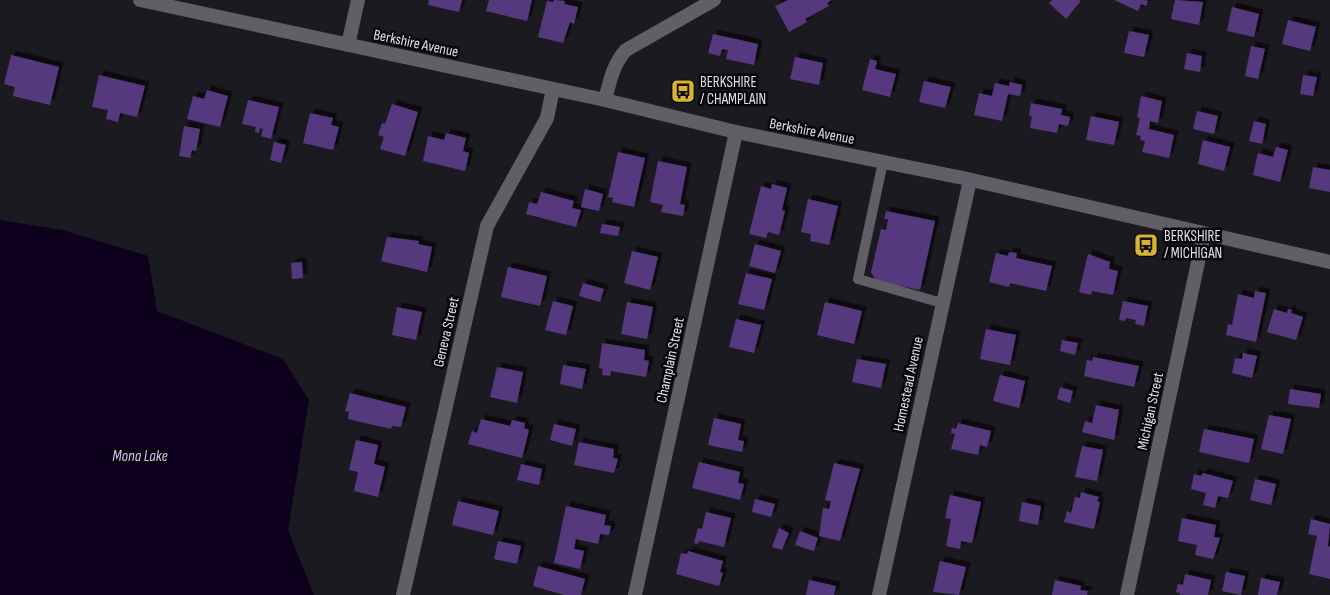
<svg xmlns="http://www.w3.org/2000/svg" width="1330" height="595" viewBox="0 0 1330 595" font-family="'Sofia Sans Condensed',sans-serif">
<style>
.water{fill:#0d011e}
.building{fill:#55397d;filter:url(#shadow)}
.lines{fill:none;stroke-linecap:round;stroke-linejoin:round}
.service{stroke:#615e67;stroke-width:10}
.minor{stroke:#615e67;stroke-width:14}
.secondary{stroke:#615e67;stroke-width:14}
.labels{text-anchor:middle;stroke-width:5;stroke-linejoin:round;paint-order:stroke}
.street-label{font-size:15px;fill:#e2e0e5;stroke:#060608}
.poi-label{font-size:15px;fill:#e2e0e5;stroke:#060608;text-anchor:start}
.water-label{font-size:16px;font-style:italic;fill:#d4bffb;stroke:#060608}
</style>
<defs>
<filter id="shadow"><feDropShadow dx="4.5" dy="-4.5" stdDeviation="0" flood-color="#0009"/></filter>
</defs>
<rect width="100%" height="100%" fill="#1c1a21"/>
<path class="water" d="M0,220L62,230L148,256L157,311L283,359L309,400L288,530L314,595H0Z"/>
<path class="building" d="M429,0H462L459,12L428,5Z
M489,0H532L527,21L486,11Z
M554,0L565,1L564,4L578,7L574,24L570,22L563,43L538,37L547,1L553,2Z
M788,0H832L827,3L829,6L805,19L807,22L789,32L775,6Z
M1052,0H1079L1081,1L1066,19L1049,3Z
M1114,0H1145L1148,1L1146,6L1141,4L1138,11Z
M1175,0L1203,2L1199,25L1171,19Z
M1232,7L1259,14L1254,37L1227,31Z
M1288,20L1316,27L1310,51L1282,44Z
M1129,31L1149,35L1144,57L1124,53Z
M713,34L758,44L754,65L726,59L728,50L722,49L720,56L708,53Z
M1251,46L1265,49L1258,79L1245,76Z
M1187,53L1202,56L1200,72L1184,69Z
M11,55L59,67L50,105L13,96L15,87L4,84Z
M795,57L823,63L819,85L790,79Z
M870,59L877,61L875,69L896,74L890,97L862,90Z
M99,75L145,86L137,117L120,113L118,122L106,119L108,110L92,107Z
M1303,75L1317,77L1313,96L1300,94Z
M924,81L951,87L945,108L919,102Z
M1010,82L1022,85L1020,96L1008,94L1002,121L974,115L979,93L992,96L995,83L1009,86Z
M207,90L228,96L220,127L187,119L193,96L204,99Z
M1141,96L1162,101L1158,123L1150,121L1149,129L1174,135L1169,158L1142,152L1145,141L1140,140L1141,136L1136,135L1140,118L1137,117Z
M248,100L279,107L271,139L261,136L263,129L260,128L259,133L255,132L256,127L242,124Z
M1031,103L1062,109L1061,115L1070,117L1068,126L1059,124L1057,133L1030,128L1032,116H1029Z
M392,104L418,112L405,156L380,149L384,137L378,135L382,123L385,124Z
M1197,111L1218,116L1214,134L1193,129Z
M310,113L333,118L331,125L339,127L333,150L303,143Z
M1091,116L1119,122L1114,145L1086,140Z
M1254,121L1266,124L1262,144L1249,141Z
M184,126L200,129L196,151L192,150L190,158L179,156Z
M446,133L466,138L463,151L469,153L465,171L423,161L428,136L444,140Z
M1203,140L1230,147L1224,171L1198,164Z
M274,142L286,145L281,163L270,160Z
M1276,147L1288,150L1280,182L1253,175L1258,153L1273,157Z
M618,152L645,158L634,207L612,202L613,198L608,197Z
M658,161L687,167L680,204L685,205L683,216L661,212L663,205L650,202Z
M1313,167L1330,170V192L1309,188Z
M772,184L787,188L782,210L785,211L779,235L768,232L766,238L749,234L761,186L771,189Z
M585,189L603,194L599,211L581,207Z
M541,192L574,201L572,208L581,210L576,227L526,214L529,202L537,204Z
M808,199L838,206L829,245L810,241L811,234L801,232Z
M886,211L935,221L920,290L876,281L871,272L881,229L886,230L888,219H884Z
M602,224L620,227L618,236L600,233Z
M387,237L419,241L418,244L432,247L427,272L381,261Z
M755,244L781,251L775,273L749,266Z
M632,251L658,257L650,290L624,283Z
M1009,252L1017,253L1016,258L1052,266L1046,291L1010,283L1009,287L989,282L996,253L1008,256Z
M1088,254L1110,262L1109,269L1118,271L1113,295L1092,291L1091,295L1079,292Z
M302,262L303,278L292,279L291,263Z
M508,267L547,276L540,306L501,297Z
M746,273L772,279L764,310L738,304Z
M583,283L604,289L600,302L579,296Z
M1255,291L1266,293L1256,342L1226,335L1228,324L1232,325L1238,294L1254,298Z
M553,301L573,306L566,335L545,330Z
M1123,301L1148,306L1144,326L1135,324L1136,320L1126,318L1125,321L1119,320Z
M627,302L653,307L647,339L621,334Z
M825,302L862,311L854,344L817,335Z
M397,307L422,312L416,340L392,335Z
M1274,309L1287,313L1288,309L1292,310L1291,313L1303,317L1296,340L1267,332Z
M736,319L761,325L754,353L729,347Z
M986,329L1016,335L1010,365L980,359Z
M1062,340L1078,343L1075,355L1060,351Z
M602,343L645,350L644,360L649,361L646,377L611,371L610,376L602,375L603,369L599,368Z
M1243,353L1257,356L1252,378L1232,373L1235,358L1242,359Z
M1093,357L1139,366L1134,387L1084,376L1087,360L1092,361Z
M857,359L886,364L881,388L852,382Z
M563,365L586,369L582,389L560,384Z
M497,367L523,372L517,403L490,397Z
M1000,375L1025,381L1019,408L993,401Z
M1060,387L1073,391L1070,403L1057,399Z
M1290,389L1321,394L1319,408L1288,404Z
M350,393L406,407L401,427L392,426L391,429L348,419L349,412L345,411Z
M1096,405L1119,410L1114,440L1082,432L1085,421L1092,423Z
M1269,415L1291,419L1283,454L1261,449Z
M714,418L741,424L738,440L744,441L742,452L708,445Z
M481,419L510,426L512,420L525,423L524,428L529,430L522,458L468,444L472,431L477,433Z
M958,423L991,431L987,447L980,445L978,455L951,449L955,434L951,433L952,428L956,429Z
M554,424L576,429L572,446L550,440Z
M1204,429L1254,439L1249,463L1199,452Z
M356,440L378,445L374,464L385,467L378,497L354,491L358,472L349,470Z
M579,442L614,449L613,458L618,459L614,473L574,465Z
M1082,446L1103,450L1097,481L1075,477Z
M699,462L740,472L738,483L744,484L740,500L692,488Z
M834,463L860,469L840,541L819,536L823,508L829,509L831,501L825,500Z
M521,464L542,469L539,485L517,480Z
M1203,473L1233,481L1228,498L1218,496L1215,508L1203,505L1206,493L1191,489L1194,474L1201,476Z
M1255,479L1276,484L1271,505L1250,500Z
M1081,492L1099,497L1097,501L1100,502L1094,529L1064,522L1067,511L1071,513L1075,497L1080,498Z
M950,495L981,502L972,543L961,541L960,549L946,546L951,519L945,518Z
M755,499L775,504L771,517L752,512Z
M458,501L499,511L493,535L452,525Z
M1022,502L1041,506L1038,525L1019,521Z
M566,506L606,515L604,525L611,526L609,535L600,534L598,544L576,539L574,549L584,551L580,569L554,563Z
M706,512L731,518L724,547L699,541L698,544L694,543L698,528L702,529Z
M1182,518L1216,525L1214,537L1220,538L1213,559L1195,555L1197,545L1178,541Z
M1311,519L1330,524L1328,546L1330,547V579L1309,574L1317,536L1308,534Z
M779,528L789,533L782,550L772,547Z
M800,531L818,538L814,551L795,545Z
M498,541L521,546L517,564L494,559Z
M688,551L723,561L720,572L723,573L719,586L676,574L681,553L687,554Z
M940,561L966,567L959,595L933,592Z
M538,566L585,579L581,595H564L533,586Z
M1226,572L1245,576L1241,595L1222,591Z
M1185,574L1211,580L1208,595H1180V593L1176,592L1178,584L1183,585Z
M1261,578L1280,582L1277,595H1258Z
M809,580L836,586L834,595H806Z
M1055,580L1081,586L1080,590L1088,591L1087,595H1052Z"/>
<g class="lines">
<path class="service" d="M883,162L858,279L942,303"/>
<path class="minor" d="M348,45L358,0
M605,100C610,81 613,64 626,50L714,0
M403,595L487,226L547,118L553,89
M635,595L736,132
M879,595L970,180
M1127,595L1204,234"/>
<path class="secondary" d="M140,0L605,100L736,132L963,178L1330,262"/>
</g>
<defs>
<g id="bus-square" transform="scale(1.25)"><rect x="-9" y="-9" width="18" height="18" rx="4" fill="#dab333" stroke="#060608"/><path d="M-5-6H5V4H4V6H2V4H-2V6H-4V4H-5ZM-3.5-4V0h7V-4ZM-3.5 1.2v1.5H-2V1.2ZM2 1.2v1.5H3.5V1.2Z" fill="#111"/></g>
</defs>
<g fill-rule="evenodd">
<use href="#bus-square" x="683" y="91"/>
<use href="#bus-square" x="1146" y="245"/>
</g>
<g class="labels">
<g class="street-label">
<text transform="translate(416 43) rotate(12)" y="5">Berkshire Avenue</text>
<text transform="translate(812 131) rotate(11)" y="5">Berkshire Avenue</text>
<text transform="translate(446 332) rotate(-77)" y="5">Geneva Street</text>
<text transform="translate(670 360) rotate(-78)" y="5">Champlain Street</text>
<text transform="translate(908 384) rotate(-78)" y="5">Homestead Avenue</text>
<text transform="translate(1150 411) rotate(-78)" y="5">Michigan Street</text>
</g>
<g class="poi-label">
<text x="700" y="87">BERKSHIRE<tspan x="700" dy="17">/ CHAMPLAIN</tspan></text>
<text x="1164" y="241">BERKSHIRE<tspan x="1164" dy="17">/ MICHIGAN</tspan></text>
</g>
<g class="water-label">
<text x="140" y="461">Mona Lake</text>
</g>
</g>
</svg>
